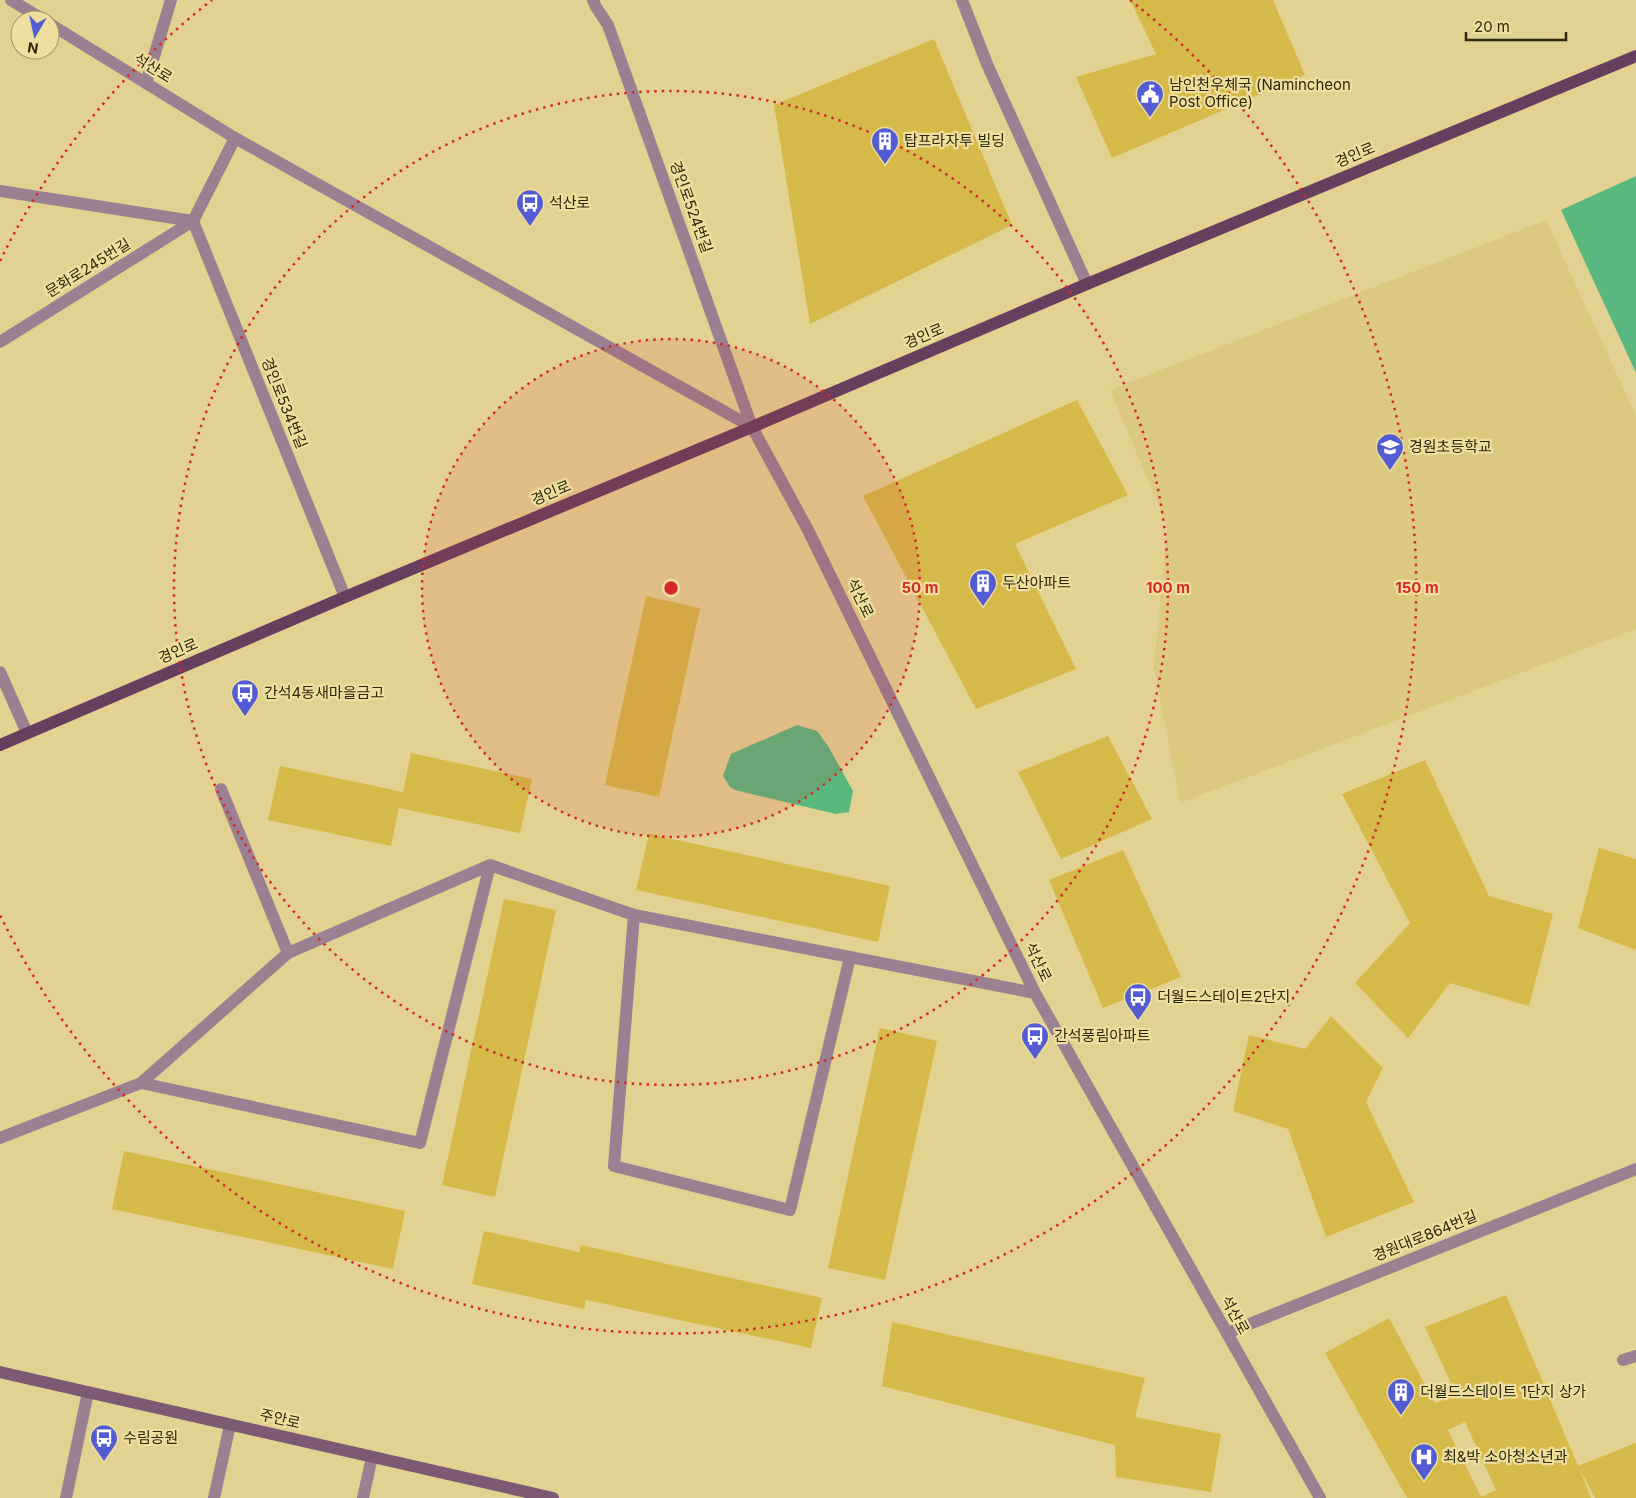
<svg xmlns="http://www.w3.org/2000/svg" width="1636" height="1498" viewBox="0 0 1636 1498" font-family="Inter,'Noto Sans KR',sans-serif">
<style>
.built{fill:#dbc980}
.green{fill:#5ab780}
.building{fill:#d5ba49;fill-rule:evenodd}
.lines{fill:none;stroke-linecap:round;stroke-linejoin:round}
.service{stroke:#998192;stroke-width:12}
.minor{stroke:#998192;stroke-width:12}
.tertiary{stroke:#998192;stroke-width:12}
.secondary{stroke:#7c5a74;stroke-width:12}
.primary{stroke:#673f5e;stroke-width:12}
.ring{fill:none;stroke:#d62828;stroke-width:2.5;stroke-dasharray:2.5 5}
.labels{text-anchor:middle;stroke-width:4.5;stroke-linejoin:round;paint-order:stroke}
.street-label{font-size:15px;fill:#2d270d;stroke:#efdf9e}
.poi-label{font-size:15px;fill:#2d270d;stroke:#efdf9e;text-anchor:start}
.centre{fill:#d62828;stroke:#efdf9e;stroke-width:2.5}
.ring-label{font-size:15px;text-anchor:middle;font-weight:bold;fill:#d62828;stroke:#efdf9e;stroke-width:4.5;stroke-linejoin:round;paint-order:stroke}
</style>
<rect width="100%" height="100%" fill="#e2d291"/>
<path class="built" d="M1546,220L1636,416V629L1180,803L1154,668L1167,525L1110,390Z"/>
<path class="green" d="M1636,176V373L1561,210Z
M797,725L817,731L828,746L853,791L849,812L836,814L735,790L730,787L723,776L731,754Z"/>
<path class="building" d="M1130,0H1273L1305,75L1112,158L1076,77L1156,54Z
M934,39L1012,225L810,324L774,105Z
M1077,400L1128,495L1015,544L1076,669L976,709L863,496Z
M646,596L700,608L659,797L605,785Z
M1108,736L1152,819L1061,859L1018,772Z
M411,753L532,779L520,833L399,808L391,846L268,820L280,766L403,792Z
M1425,760L1489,896L1553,914L1529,1006L1450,983L1408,1038L1355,983L1410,923L1342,794Z
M649,834L890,886L878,942L636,890Z
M1599,848L1636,859V950L1578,928Z
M1123,850L1181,977L1103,1008L1049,880Z
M504,899L556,910L495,1197L442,1185Z
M1331,1016L1383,1068L1366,1102L1414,1202L1326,1237L1288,1129L1233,1111L1249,1035L1305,1049Z
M880,1028L937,1041L885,1280L828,1268Z
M124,1151L405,1211L393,1269L112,1209Z
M484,1231L579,1252L581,1245L822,1298L811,1348L586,1300L584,1309L472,1284Z
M1506,1295L1578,1466L1636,1443V1498H1595L1579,1468L1591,1498H1407L1325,1353L1389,1318L1435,1403L1456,1394L1425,1327ZM1465,1422L1496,1490L1481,1497L1448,1430Z
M892,1322L1145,1378L1135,1417L1221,1434L1211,1492L1116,1477L1115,1445L882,1386Z"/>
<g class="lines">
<path class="service" d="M593,0L596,7L608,25L752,427
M962,0L987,64L1087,284
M146,83L171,0
M0,191L193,221L345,597
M0,342L193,221L235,138
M0,672L27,733
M66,1498L88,1392
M214,1498L230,1425
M363,1498L372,1457"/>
<path class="minor" d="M490,865L634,915L1035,993
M634,915L614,1166L790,1210L850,957
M141,1083L420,1143L490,865L288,953
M0,1138L141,1083L288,953L221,789
M1227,1333L1636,1169
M1623,1360L1636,1356"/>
<path class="tertiary" d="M11,0L44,20
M50,24L235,138L752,427L808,530L1035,993L1320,1498"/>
<path class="secondary" d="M0,1372L553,1498"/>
<path class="primary" d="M0,745L345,597L752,427L1087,284L1636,56"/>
</g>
<circle cx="671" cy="588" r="249" fill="#d62828" fill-opacity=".12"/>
<g class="ring">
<circle cx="671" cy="588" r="249"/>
<circle cx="671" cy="588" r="497"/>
<path d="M0 261A746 746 0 0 1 212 0M1130 0A746 746 0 1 1 0 915"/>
</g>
<defs>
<g id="civic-pin" transform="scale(1.4375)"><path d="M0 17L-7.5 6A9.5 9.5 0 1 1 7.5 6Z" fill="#545cd3" stroke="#efdf9e"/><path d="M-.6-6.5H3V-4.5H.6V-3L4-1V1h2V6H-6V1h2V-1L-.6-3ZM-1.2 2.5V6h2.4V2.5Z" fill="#fff"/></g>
<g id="building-pin" transform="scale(1.4375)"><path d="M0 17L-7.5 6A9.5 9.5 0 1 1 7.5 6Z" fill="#545cd3" stroke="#efdf9e"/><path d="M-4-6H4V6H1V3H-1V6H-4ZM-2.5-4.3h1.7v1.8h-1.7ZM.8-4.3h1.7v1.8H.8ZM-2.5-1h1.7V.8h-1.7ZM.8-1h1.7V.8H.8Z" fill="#fff"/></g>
<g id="bus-pin" transform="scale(1.4375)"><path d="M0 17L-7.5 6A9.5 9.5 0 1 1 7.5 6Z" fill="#545cd3" stroke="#efdf9e"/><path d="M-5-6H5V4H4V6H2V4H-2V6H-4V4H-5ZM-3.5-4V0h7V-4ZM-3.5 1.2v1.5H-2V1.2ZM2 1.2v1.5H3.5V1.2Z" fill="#fff"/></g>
<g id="school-pin" transform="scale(1.4375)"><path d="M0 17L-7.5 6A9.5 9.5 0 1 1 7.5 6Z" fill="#545cd3" stroke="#efdf9e"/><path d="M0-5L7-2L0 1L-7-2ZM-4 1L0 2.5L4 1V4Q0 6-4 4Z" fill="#fff"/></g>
<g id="hospital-pin" transform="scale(1.4375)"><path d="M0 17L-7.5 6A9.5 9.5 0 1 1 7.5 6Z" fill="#545cd3" stroke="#efdf9e"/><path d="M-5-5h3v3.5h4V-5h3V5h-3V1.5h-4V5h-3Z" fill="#fff"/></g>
</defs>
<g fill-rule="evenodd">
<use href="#civic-pin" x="1150" y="94"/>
<use href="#building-pin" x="885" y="141"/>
<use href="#bus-pin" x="530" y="203"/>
<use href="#school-pin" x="1390" y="447"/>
<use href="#building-pin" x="983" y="583"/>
<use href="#bus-pin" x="245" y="693"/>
<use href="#bus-pin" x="1138" y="997"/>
<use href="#bus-pin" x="1035" y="1036"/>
<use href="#building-pin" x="1401" y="1392"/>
<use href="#bus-pin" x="104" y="1438"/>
<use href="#hospital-pin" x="1424" y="1457"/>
</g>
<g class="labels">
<g class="street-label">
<text transform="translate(153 68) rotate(32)" y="5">석산로</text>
<text transform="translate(1355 155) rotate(-23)" y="5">경인로</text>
<text transform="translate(691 207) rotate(70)" y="5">경인로524번길</text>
<text transform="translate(88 268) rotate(-32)" y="5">문화로245번길</text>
<text transform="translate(924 336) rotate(-23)" y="5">경인로</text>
<text transform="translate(284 403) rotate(68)" y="5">경인로534번길</text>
<text transform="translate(551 493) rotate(-23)" y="5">경인로</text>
<text transform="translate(860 598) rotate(64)" y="5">석산로</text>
<text transform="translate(178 651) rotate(-23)" y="5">경인로</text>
<text transform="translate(1038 962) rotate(64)" y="5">석산로</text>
<text transform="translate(1425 1236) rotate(-22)" y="5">경원대로864번길</text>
<text transform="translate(1235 1315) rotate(61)" y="5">석산로</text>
<text transform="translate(280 1419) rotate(13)" y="5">주안로</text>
</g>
<g class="poi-label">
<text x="1169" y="90">남인천우체국 (Namincheon<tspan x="1169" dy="17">Post Office)</tspan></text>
<text x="904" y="146">탑프라자투 빌딩</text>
<text x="549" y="208">석산로</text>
<text x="1409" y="452">경원초등학교</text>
<text x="1002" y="588">두산아파트</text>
<text x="264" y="698">간석4동새마을금고</text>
<text x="1157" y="1002">더월드스테이트2단지</text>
<text x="1054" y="1041">간석풍림아파트</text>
<text x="1420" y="1397">더월드스테이트 1단지 상가</text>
<text x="123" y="1443">수림공원</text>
<text x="1443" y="1462">최&amp;박 소아청소년과</text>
</g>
</g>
<circle cx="671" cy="588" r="8" class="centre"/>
<g class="ring-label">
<text x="920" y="593">50 m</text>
<text x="1168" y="593">100 m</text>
<text x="1417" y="593">150 m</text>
</g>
<g transform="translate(35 35) rotate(189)"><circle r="24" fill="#efdf9e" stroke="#a19564"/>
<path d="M0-4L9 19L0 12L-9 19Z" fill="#545cd3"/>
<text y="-8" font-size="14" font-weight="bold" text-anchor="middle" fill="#2d270d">N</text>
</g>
<path d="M1466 32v8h100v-8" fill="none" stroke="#2d270d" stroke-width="2.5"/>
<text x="1474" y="32" font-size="15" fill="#2d270d" stroke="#efdf9e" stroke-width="4" paint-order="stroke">20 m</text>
</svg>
